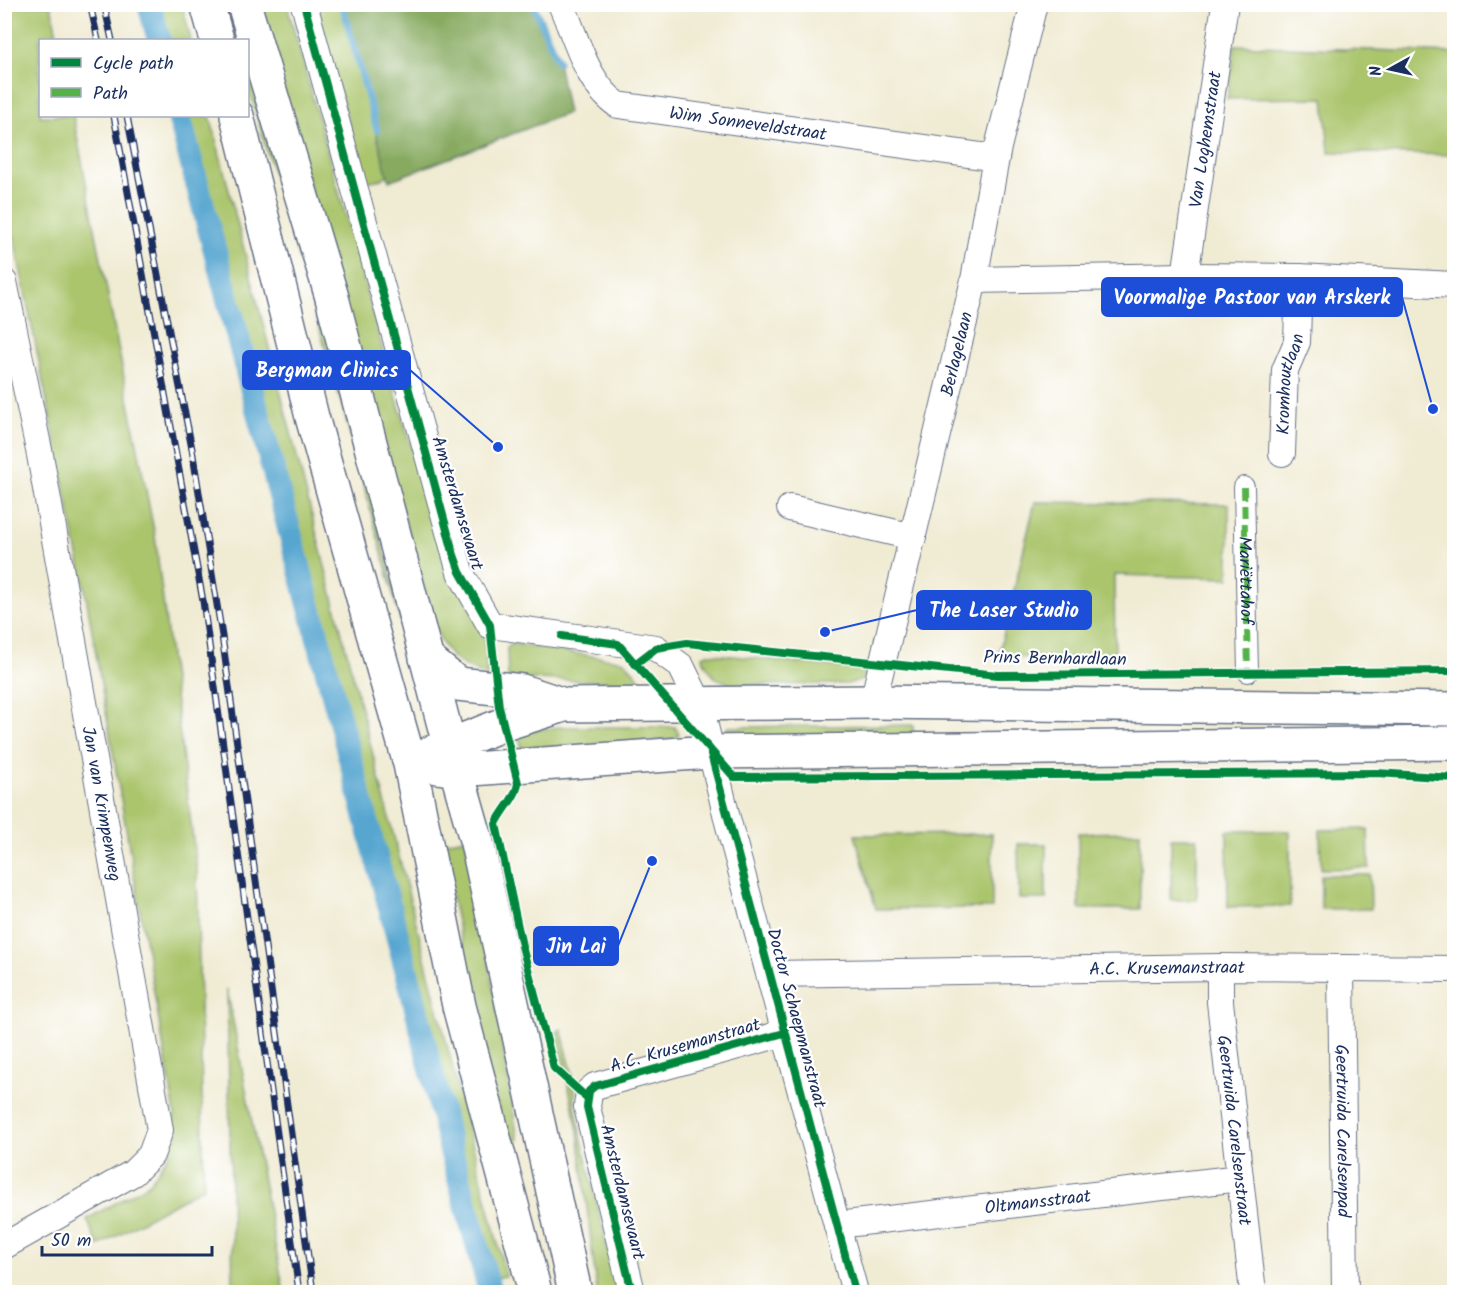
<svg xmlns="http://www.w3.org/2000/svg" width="1459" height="1297" viewBox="0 0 1459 1297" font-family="Kalam,sans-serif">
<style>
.green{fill:#aac56c;stroke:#627a65;stroke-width:1.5}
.forest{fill:#87aa60;stroke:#516c5f;stroke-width:1.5}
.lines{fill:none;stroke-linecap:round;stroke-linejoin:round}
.stream{stroke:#57a6d0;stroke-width:7}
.canal{stroke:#57a6d0;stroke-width:24}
.pedestrian-casing{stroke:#667187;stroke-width:22}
.minor-casing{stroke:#667187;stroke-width:28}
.secondary-casing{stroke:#667187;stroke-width:36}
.pedestrian{stroke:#fff;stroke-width:20}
.minor{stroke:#fff;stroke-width:26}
.secondary{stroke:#fff;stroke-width:33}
.rail-casing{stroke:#1b2f5e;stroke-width:7}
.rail{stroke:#fff;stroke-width:4.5;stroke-dasharray:14;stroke-linecap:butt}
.quiet{stroke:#55b248;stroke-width:6;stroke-dasharray:12 6;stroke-linecap:butt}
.cycleway-casing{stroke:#fff;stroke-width:11}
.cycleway{stroke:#00873e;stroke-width:8}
.labels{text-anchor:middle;stroke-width:4.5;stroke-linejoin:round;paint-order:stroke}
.street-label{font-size:18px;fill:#1b2f5e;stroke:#fff}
.leader{fill:none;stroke:#1d4ed8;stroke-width:2}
.callout-dot{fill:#1d4ed8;stroke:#fff;stroke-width:2}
.callout{fill:#1d4ed8;stroke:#1d4ed8;stroke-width:2}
.callout-label{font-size:20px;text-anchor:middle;font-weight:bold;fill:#fff}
</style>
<rect width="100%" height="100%" fill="#fff"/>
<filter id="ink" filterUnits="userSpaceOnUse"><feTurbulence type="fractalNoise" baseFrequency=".0167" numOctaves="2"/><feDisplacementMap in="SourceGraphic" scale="12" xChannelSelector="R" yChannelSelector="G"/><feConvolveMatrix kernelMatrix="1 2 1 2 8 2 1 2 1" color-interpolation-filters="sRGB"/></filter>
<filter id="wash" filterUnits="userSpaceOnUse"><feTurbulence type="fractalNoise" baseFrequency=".008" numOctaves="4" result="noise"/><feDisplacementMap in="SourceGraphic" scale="24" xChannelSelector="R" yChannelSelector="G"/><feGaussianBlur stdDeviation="1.35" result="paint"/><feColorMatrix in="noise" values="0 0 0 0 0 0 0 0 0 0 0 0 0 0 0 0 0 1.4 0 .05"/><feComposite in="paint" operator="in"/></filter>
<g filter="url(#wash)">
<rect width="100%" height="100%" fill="#f0ebd3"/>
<path class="green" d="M4,5H51L58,40H40V116H73L155,536L197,872L204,1187L98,1246L87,1219L149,1184L169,1154L175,1114L85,590L5,193Z
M153,5H182L191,40H163Z
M258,5H287L388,369L445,561L482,626L486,647L487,676C458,664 446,658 435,626Z
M315,5H349L394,168L382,179L365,182Z
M1235,45L1454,53V155L1329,152L1324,98L1227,99Z
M248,59L350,411L424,709L344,412L254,108L248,83Z
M182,116H210L506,1276L484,1281Z
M1035,502L1229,504V578L1114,575L1115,658L998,657Z
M513,644L625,661L643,683L508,678L507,648Z
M707,654H714L869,670L862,680L847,684L732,685L714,677L704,662L703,656Z
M913,725L914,736H724L723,733L728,727Z
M560,727H675L679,734L674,739L522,749L518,732Z
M1368,829L1369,868L1321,869L1320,830Z
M1227,831H1290V906L1228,907Z
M1140,832V909H1079L1078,833Z
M992,834V908L876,909L855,835Z
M465,838L483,926L518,1140L505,1143L440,843Z
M1171,838H1197V900H1171Z
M1018,844H1046V899H1019Z
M1321,875H1370L1371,909H1321Z
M227,989L284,1292H233Z
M561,1029L575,1084V1104L584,1149L618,1292H597L578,1131L557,1032Z"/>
<path class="forest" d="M342,5H533L558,62L568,113L389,181Z"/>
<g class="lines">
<path class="stream" d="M342,4L377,130
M533,4L558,62"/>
<path class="canal" d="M149,4L159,40
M179,116L408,976L452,1154L490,1292"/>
</g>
</g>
<g filter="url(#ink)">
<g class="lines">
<g class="pedestrian-casing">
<path id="pedestrian" d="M1244,487L1248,672"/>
</g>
<g class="minor-casing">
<g id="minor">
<path d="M304,4L460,572L490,625L656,648L681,666L700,705L728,822L855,1292"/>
<path id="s1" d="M561,4C576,37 587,85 618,105L996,158"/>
<path id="s2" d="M1185,276L1225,4"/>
<path d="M974,280L1185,276L1299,277L1454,285"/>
<path id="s3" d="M4,282L40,455L160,1130L151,1155L133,1173L4,1246"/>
<path id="s4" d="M1282,453L1285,370L1297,342L1299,277"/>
<path d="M790,508L913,537"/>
<path id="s5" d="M873,702L974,280L998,147L1034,4"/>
<path id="s6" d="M1220,967V1002L1253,1292"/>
<path id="s7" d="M1341,969L1345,1292"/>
<path id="s8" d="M771,974L1220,967L1454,969"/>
<path id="s9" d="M837,1225L1240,1178"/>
<path d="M632,1292L587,1107L589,1091L595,1086L784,1033"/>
</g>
</g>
<g class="secondary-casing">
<path id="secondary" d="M207,4L217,40
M244,4L331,294L449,744L477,843L575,1292
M237,116L312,417L410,764L459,1006L535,1292
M426,658L458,684L522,691L564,705L873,702L1454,709
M430,753L504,724L564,705
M437,767L458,770L710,752L1454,743"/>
</g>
<use href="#pedestrian" class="pedestrian"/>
<use href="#minor" class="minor"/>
<use href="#secondary" class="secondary"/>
<g class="rail-casing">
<path id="rail" d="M90,4L98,40
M104,4L112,40
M114,116L203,601L299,1292
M127,116L192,449L222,636L313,1292"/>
</g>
<use href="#rail" class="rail"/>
<path class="quiet" id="s10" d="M1244,487L1248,672"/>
<g class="cycleway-casing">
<path id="cycleway" d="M304,4L453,552L460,572L490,625L499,707L518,783C517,797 502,810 496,824L522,946L554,1068L586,1097
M562,636L618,644L734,777L1377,773L1454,778
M635,664L656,648L687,643L998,675L1454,671
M711,754L855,1292
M632,1292L587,1107L589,1091L595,1086L784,1033"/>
</g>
<use href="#cycleway" class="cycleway"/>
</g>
</g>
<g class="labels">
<g class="street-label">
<text dy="6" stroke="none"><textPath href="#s1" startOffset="249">Wim Sonneveldstraat</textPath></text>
<text dy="6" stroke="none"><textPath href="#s2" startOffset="138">Van Loghemstraat</textPath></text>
<text dy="6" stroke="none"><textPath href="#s5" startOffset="358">Berlagelaan</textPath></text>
<text dy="6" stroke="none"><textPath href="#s4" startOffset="70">Kromhoutlaan</textPath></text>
<text transform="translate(458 503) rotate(73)" y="6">Amsterdamsevaart</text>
<text dy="6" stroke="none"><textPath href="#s10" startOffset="93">Mariëttahof</textPath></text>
<text transform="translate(1055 658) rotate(1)" y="6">Prins Bernhardlaan</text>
<text dy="6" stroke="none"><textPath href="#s3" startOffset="531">Jan van Krimpenweg</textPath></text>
<text dy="6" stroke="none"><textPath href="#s8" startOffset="396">A.C. Krusemanstraat</textPath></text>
<text transform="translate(797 1018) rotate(75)" y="6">Doctor Schaepmanstraat</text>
<text transform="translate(685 1045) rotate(-16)" y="6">A.C. Krusemanstraat</text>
<text dy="6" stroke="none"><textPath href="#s6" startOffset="164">Geertruida Carelsenstraat</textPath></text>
<text dy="6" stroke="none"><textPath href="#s7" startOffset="162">Geertruida Carelsenpad</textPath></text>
<text transform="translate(623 1192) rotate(76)" y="6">Amsterdamsevaart</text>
<text dy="6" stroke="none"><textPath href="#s9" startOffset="202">Oltmansstraat</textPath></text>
</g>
</g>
<path class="leader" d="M1433 409L1402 297M498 447L410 370M825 632L917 610M652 861L618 946"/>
<g class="callout-dot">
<circle cx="1433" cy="409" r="6"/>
<circle cx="498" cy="447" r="6"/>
<circle cx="825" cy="632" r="6"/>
<circle cx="652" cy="861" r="6"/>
</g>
<g class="callout">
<rect x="1102" y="278" width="300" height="38" rx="6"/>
<rect x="243" y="351" width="167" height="38" rx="6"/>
<rect x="917" y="591" width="174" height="38" rx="6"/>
<rect x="534" y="927" width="84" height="38" rx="6"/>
</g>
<g class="callout-label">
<text x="1252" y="304">Voormalige Pastoor van Arskerk</text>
<text x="327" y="377">Bergman Clinics</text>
<text x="1004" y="617">The Laser Studio</text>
<text x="576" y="953">Jin Lai</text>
</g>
<rect width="1459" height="1297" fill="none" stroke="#fff" stroke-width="24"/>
<rect x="39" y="39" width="210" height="78" fill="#ffffff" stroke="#a4acbf" stroke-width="1.5"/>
<rect x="51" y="58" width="30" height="9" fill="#00873e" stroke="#a4acbf" stroke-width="1.5"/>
<text x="93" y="69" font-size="18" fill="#1b2f5e">Cycle path</text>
<rect x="51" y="88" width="30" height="9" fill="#55b248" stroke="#a4acbf" stroke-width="1.5"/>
<text x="93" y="99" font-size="18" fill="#1b2f5e">Path</text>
<g transform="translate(1390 69) rotate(262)" stroke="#ffffff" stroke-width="4.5" paint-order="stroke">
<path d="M0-4.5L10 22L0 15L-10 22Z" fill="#1b2f5e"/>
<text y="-9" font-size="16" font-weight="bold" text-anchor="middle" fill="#1b2f5e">N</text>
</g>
<path d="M42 1246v9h170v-9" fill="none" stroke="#1b2f5e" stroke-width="3"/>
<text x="51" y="1246" font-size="18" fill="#1b2f5e" stroke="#ffffff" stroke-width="4.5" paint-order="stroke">50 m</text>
</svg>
